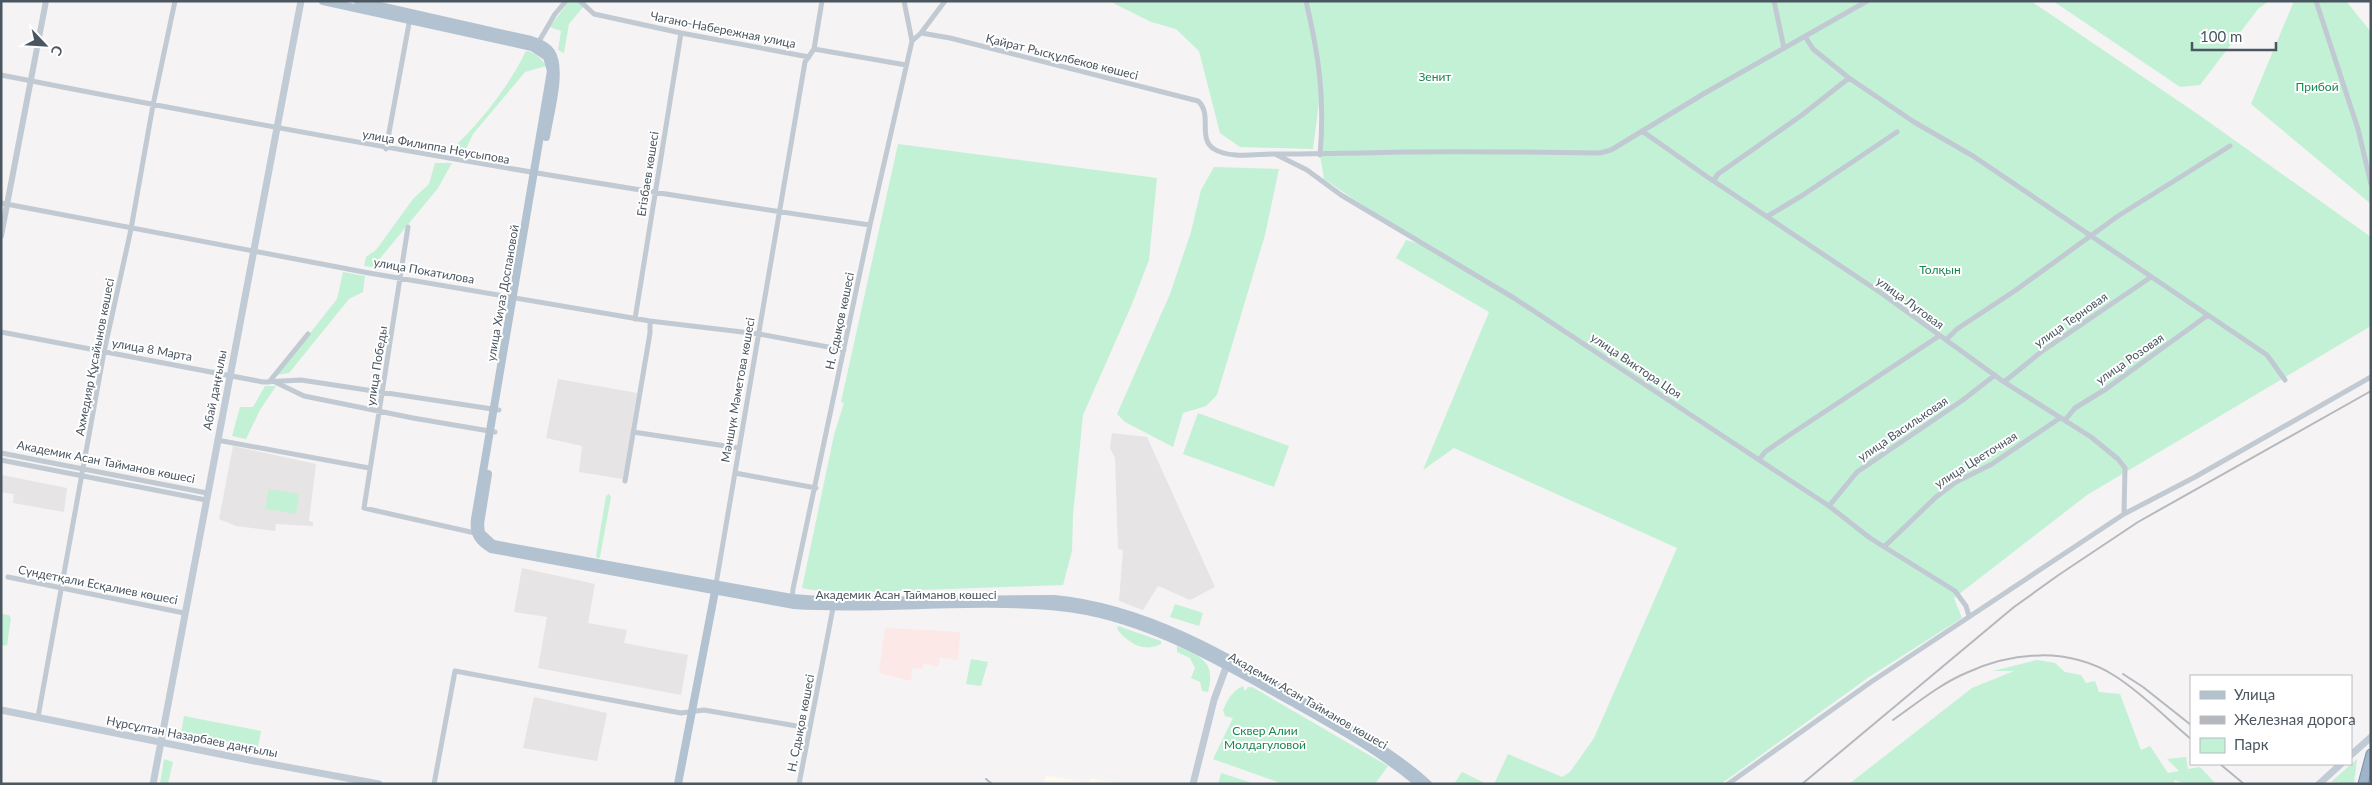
<svg xmlns="http://www.w3.org/2000/svg" width="2372" height="785" viewBox="0 0 2372 785" font-family="Lato,sans-serif">
<style>
.commercial{fill:#fdf9ef}
.education{fill:#e6e4e5}
.medical{fill:#fce8e6}
.green{fill:#c3f1d5}
.lines{fill:none;stroke-linecap:round;stroke-linejoin:round}
.trunk-casing{stroke:#7690ad;stroke-width:11}
.minor{stroke:#c1cad2;stroke-width:5}
.tertiary{stroke:#c1cad2;stroke-width:6}
.secondary{stroke:#c1cbd6;stroke-width:7}
.primary{stroke:#b3c2d1;stroke-width:8}
.trunk{stroke:#9fb4c9;stroke-width:9}
.rail{stroke:#b5b8bd;stroke-width:2}
.labels{text-anchor:middle;stroke-width:4;stroke-linejoin:round;paint-order:stroke}
.street-label{font-size:12px;fill:#4a5661;stroke:#fff}
.park-label{font-size:12px;fill:#17864f;stroke:#fff}
</style>
<rect width="100%" height="100%" fill="#f5f3f3"/>
<path class="commercial" d="M1046,775L1089,783L1090,778L1120,784H1043Z"/>
<path class="education" d="M558,379L637,393L623,479L579,472L582,446L546,438Z
M1112,433L1147,437L1215,587L1190,600L1158,586L1143,610L1119,601L1123,550L1118,549L1115,458L1110,448Z
M233,446L316,464L309,521L313,522V526L276,524L275,531L236,526L219,519Z
M2,475L67,488L64,512L13,503L14,494L1,492Z
M522,568L595,584L588,623L627,630L624,643L688,655L681,695L538,668L547,617L514,612Z
M534,697L607,713L597,761L523,748Z"/>
<path class="medical" d="M885,628L960,632L958,660L940,657L938,667L923,663V669L912,668L911,681L879,673Z"/>
<path class="green" d="M569,1H588L569,24L564,53L558,50L561,31L550,27Z
M1109,1H2031L2199,115L2371,237V326L2087,495L1954,598L1962,618L1869,677L1721,784H1494L1508,754L1562,777L1570,772L1594,738L1677,548L1454,448L1423,470L1489,312L1396,258L1406,240L1420,244L1324,179L1320,155L1322,95L1312,42L1319,80V102L1313,149L1240,147L1220,133L1199,51L1176,29L1151,22Z
M2053,1H2269L2258,9L2200,85L2180,87Z
M2294,1H2346L2371,32V204L2251,104Z
M526,51C535,52 541,58 546,66L525,72L473,134L463,155L450,151C480,123 508,88 526,51Z
M898,144L1157,178L1149,260L1132,304L1083,415L1073,515L1072,551L1063,585L865,592L812,590L802,588L834,435L844,403L841,402Z
M435,163H452L438,188L373,267L364,266L366,257L376,250L413,199L429,184Z
M1214,167L1279,169L1265,235L1217,395L1206,406L1183,413L1173,447L1125,422L1117,414L1170,294L1191,232L1201,190Z
M343,272L365,276L363,292L349,299L289,373L277,375L337,299Z
M265,386H276L260,410L246,439L232,436L240,407H253Z
M1198,413L1289,446L1274,487L1183,454Z
M269,489L299,494L296,514L265,509Z
M609,494L611,497L600,557L598,559L596,556L606,496Z
M1175,604L1203,613L1199,626L1170,617Z
M1,614L9,615L11,618L7,645L1,646Z
M1118,626L1161,641V644C1143,653 1128,643 1117,629Z
M1177,646C1202,657 1216,662 1208,692L1202,691L1200,682L1191,678L1195,668L1190,658L1177,652Z
M971,659L988,662L981,686L966,684Z
M2037,660L2055,663L2065,672L2081,675L2086,683L2095,681L2099,692L2120,694L2141,750L2150,746L2168,773L2179,771L2167,759L2186,757L2188,769L2200,767L2216,784H2186L2174,780L2175,784H1849L1972,688L2014,671H1993Z
M1243,686L1245,691L1248,687H1252L1388,766L1375,784H1283L1213,759L1233,718L1225,716L1223,710C1228,699 1232,691 1243,686Z
M184,716L261,731L258,747L181,733Z
M164,759L173,762L168,784H160Z
M2357,759L2354,784L2331,782Z
M1462,772L1487,784H1454Z
M1221,773L1255,784H1218Z"/>
<g class="lines">
<g class="trunk-casing">
<path id="trunk" d="M2363,784L2371,754"/>
</g>
<path class="minor" d="M580,1L594,14L681,33L809,57
M1306,1C1319,57 1325,98 1320,155
M1774,1L1784,48
M2316,1L2358,129L2371,184
M921,33L950,38L1198,101C1213,114 1197,138 1214,149C1230,159 1256,154 1274,154C1317,154 1360,153 1403,152C1468,151 1534,152 1600,153L1611,150L1705,93L1867,1
M1806,38L1813,49L1849,78L1914,122L1973,156L2267,355L2285,380
M912,41L921,33L945,1
M538,43L555,14L566,1
M814,49L906,65
M1,75C290,132 579,183 870,225
M1642,131L1706,176L1884,295L2004,382L2091,437L2118,459L2125,468L2124,514
M386,149L410,18
M1275,154L1307,170L1341,195L1514,298L1694,417L1829,506L1870,538L1955,591L1966,606L1969,616
M1714,180L1718,174L1802,115L1849,78
M1,203L369,273L650,321L759,334L844,350
M1768,216L1803,195L1897,132
M408,227L364,508L475,533
M635,319L681,33
M1,332L263,382L301,380L499,410
M1946,340L1957,329L2016,290L2118,216L2230,146
M269,382L308,334
M275,382L304,396L413,418L495,432
M2004,382L2041,352L2151,277
M2065,420L2075,408L2106,389L2208,315
M633,432L739,448
M217,440L369,468
M1,453L207,493
M1,460L206,500
M1759,460L1765,452L1788,436L1939,336
M735,473L816,488
M625,481L650,333V321
M1829,506L1857,472L1963,400L1995,375
M1885,546L1936,497L1956,482L1992,464L2060,418
M8,577L184,613
M716,584L805,62L814,49L822,1
M792,600L793,589L870,225L912,41L904,1
M38,717L104,352L131,229L153,105L175,1
M434,784L455,671L681,713L704,710L808,728
M799,784L833,608
M1728,784L1871,682L2124,514L2195,477L2371,377"/>
<path class="tertiary" d="M1,236L46,1"/>
<path class="secondary" d="M1,710L254,761L379,784
M2351,755L2371,737
M153,784L301,1
M1193,784L1214,700L1228,662
M2319,784L2341,764"/>
<path class="primary" d="M323,1L532,47L547,57L551,71L475,519C473,534 479,542 491,549L794,605C882,611 971,598 1059,607C1143,615 1220,662 1292,702C1336,727 1380,751 1419,784
M358,1L531,40C538,42 547,46 551,52C563,70 549,116 546,137
M488,474L480,524L481,533L493,544L792,598L834,601L1054,599C1150,608 1233,660 1314,708C1354,731 1394,753 1428,784
M678,784L716,586"/>
<use href="#trunk" class="trunk"/>
<path class="rail" d="M2123,674L2143,687L2191,725
M1893,720C1916,704 1940,684 1966,673C2014,651 2069,647 2115,676C2142,693 2166,718 2191,739
M2220,764L2244,784
M986,779L992,784
M1802,784L2014,607L2060,574L2138,522L2371,391"/>
</g>
<g class="labels">
<g class="street-label">
<text transform="translate(723 30) rotate(11)" y="4">Чагано-Набережная улица</text>
<text transform="translate(1062 57) rotate(14)" y="4">Қайрат Рысқұлбеков көшесі</text>
<text transform="translate(436 147) rotate(10)" y="4">улица Филиппа Неусыпова</text>
<text transform="translate(648 174) rotate(-81)" y="4">Егізбаев көшесі</text>
<text transform="translate(424 271) rotate(10)" y="4">улица Покатилова</text>
<text transform="translate(503 293) rotate(-80)" y="4">улица Хиуаз Доспановой</text>
<text transform="translate(1910 303) rotate(36)" y="4">улица Луговая</text>
<text transform="translate(2071 320) rotate(-35)" y="4">улица Терновая</text>
<text transform="translate(840 321) rotate(-78)" y="4">Н. Сдықов көшесі</text>
<text transform="translate(152 350) rotate(10)" y="4">улица 8 Марта</text>
<text transform="translate(95 357) rotate(-79)" y="4">Ахмедияр Құсайынов көшесі</text>
<text transform="translate(2130 359) rotate(-35)" y="4">улица Розовая</text>
<text transform="translate(377 366) rotate(-81)" y="4">улица Победы</text>
<text transform="translate(1636 366) rotate(34)" y="4">улица Виктора Цоя</text>
<text transform="translate(215 390) rotate(-79)" y="4">Абай даңғылы</text>
<text transform="translate(738 390) rotate(-80)" y="4">Мәншүк Мәметова көшесі</text>
<text transform="translate(1903 429) rotate(-34)" y="4">улица Васильковая</text>
<text transform="translate(1976 460) rotate(-32)" y="4">улица Цветочная</text>
<text transform="translate(106 462) rotate(11)" y="4">Академик Асан Тайманов көшесі</text>
<text transform="translate(98 585) rotate(11)" y="4">Сүндетқали Есқалиев көшесі</text>
<text x="906" y="599">Академик Асан Тайманов көшесі</text>
<text transform="translate(1308 701) rotate(30)" y="4">Академик Асан Тайманов көшесі</text>
<text transform="translate(801 723) rotate(-79)" y="4">Н. Сдықов көшесі</text>
<text transform="translate(192 737) rotate(11)" y="4">Нұрсұлтан Назарбаев даңғылы</text>
</g>
<g class="park-label">
<text x="1435" y="81">Зенит</text>
<text x="2317" y="91">Прибой</text>
<text x="1940" y="274">Толқын</text>
<text x="1265" y="735">Сквер Алии<tspan x="1265" dy="14">Молдагуловой</tspan></text>
</g>
</g>
<rect width="2372" height="785" fill="none" stroke="#4a5661" stroke-width="5"/>
<rect x="2190" y="675" width="162" height="90" fill="#ffffff" stroke="#b7bbc0"/>
<rect x="2200" y="691" width="25" height="8" fill="#b3c2d1" stroke="#b7bbc0"/>
<text x="2234" y="700" font-size="15" fill="#4a5661">Улица</text>
<rect x="2200" y="716" width="25" height="8" fill="#b5b8bd" stroke="#b7bbc0"/>
<text x="2234" y="725" font-size="15" fill="#4a5661">Железная дорога</text>
<rect x="2200" y="738" width="25" height="15" fill="#c3f1d5" stroke="#b7bbc0"/>
<text x="2234" y="750" font-size="15" fill="#4a5661">Парк</text>
<g transform="translate(45 45) rotate(115)" stroke="#ffffff" stroke-width="4" paint-order="stroke">
<path d="M0-4L9 19L0 12L-9 19Z" fill="#4a5661"/>
<text y="-8" font-size="14" font-weight="bold" text-anchor="middle" fill="#4a5661">С</text>
</g>
<path d="M2192 42v8h84v-8" fill="none" stroke="#4a5661" stroke-width="2.5"/>
<text x="2200" y="42" font-size="15" fill="#4a5661" stroke="#ffffff" stroke-width="4" paint-order="stroke">100 m</text>
</svg>
